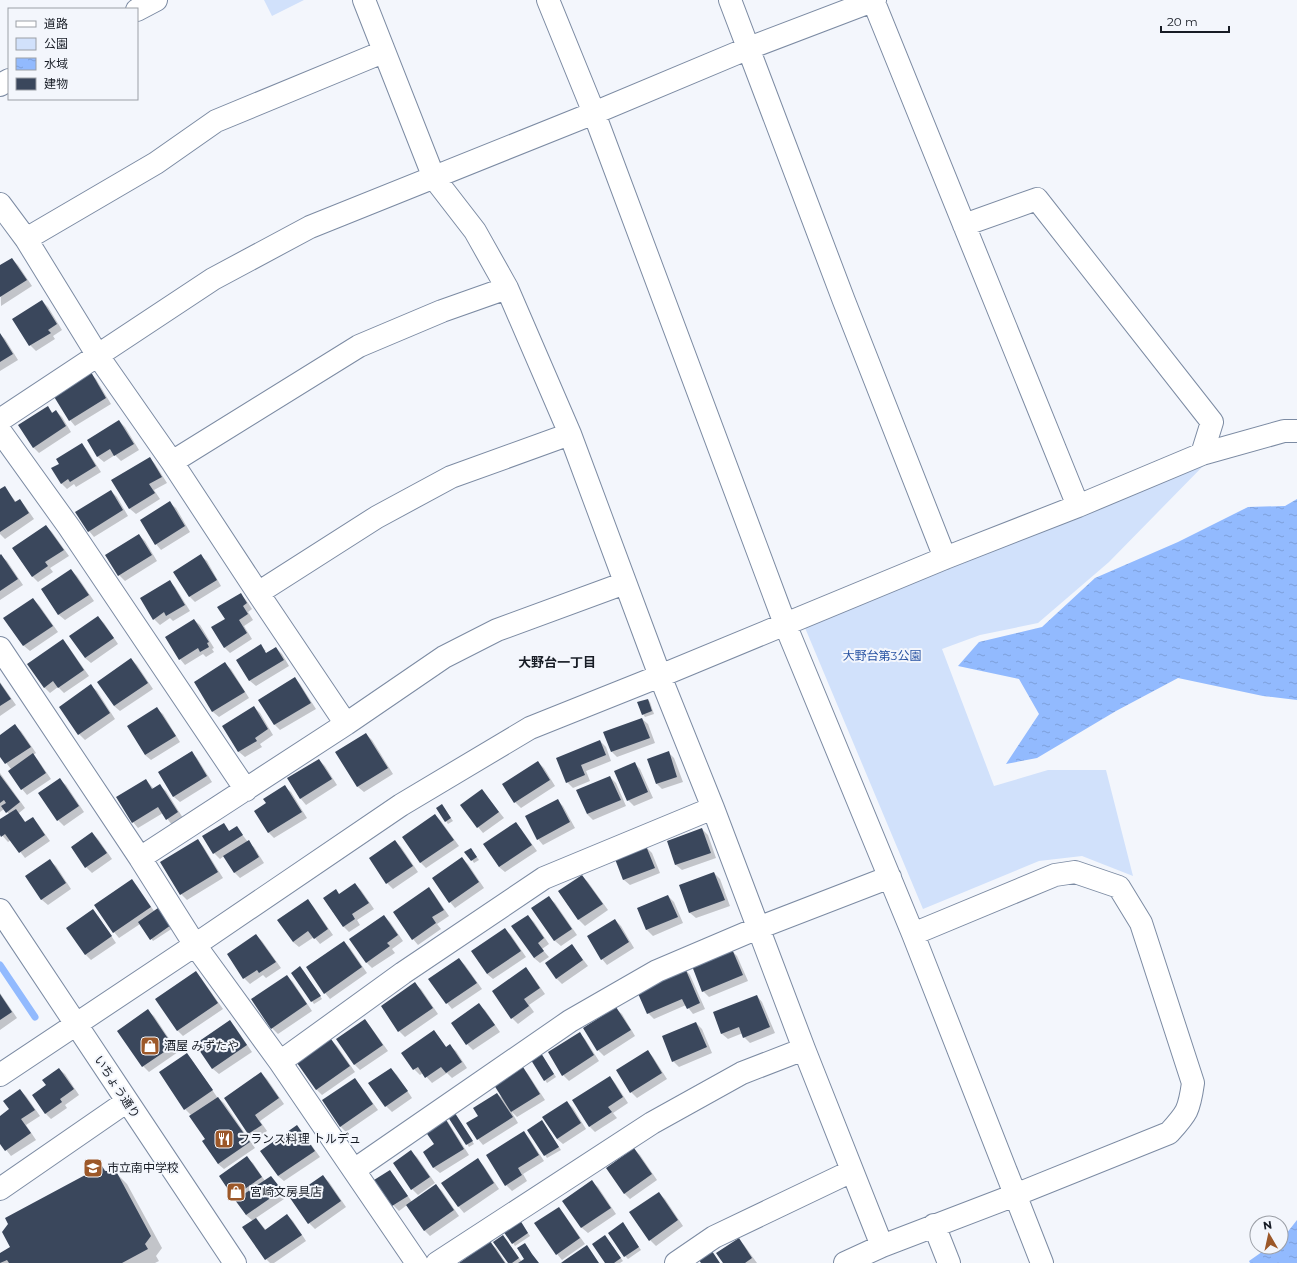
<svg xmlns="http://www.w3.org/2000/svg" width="1297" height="1263" viewBox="0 0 1297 1263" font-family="Montserrat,'Noto Sans JP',sans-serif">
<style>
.green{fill:#d1e1fb}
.water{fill:url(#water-ripples)}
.shadow{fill:#0003}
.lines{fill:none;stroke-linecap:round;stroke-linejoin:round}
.stream{stroke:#92bafe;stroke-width:7}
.building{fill:#3a475c}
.minor-casing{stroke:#7c8ba3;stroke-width:24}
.minor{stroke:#fff;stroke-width:22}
.labels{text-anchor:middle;stroke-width:4;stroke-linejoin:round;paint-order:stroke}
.park-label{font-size:12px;fill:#2752a2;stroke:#f3f6fc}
.poi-label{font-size:12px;fill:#171c25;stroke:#f3f6fc;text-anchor:start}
.street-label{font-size:12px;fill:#171c25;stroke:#f3f6fc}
.neighbourhood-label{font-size:13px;font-weight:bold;fill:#171c25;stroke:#f3f6fc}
</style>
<defs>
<pattern id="water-ripples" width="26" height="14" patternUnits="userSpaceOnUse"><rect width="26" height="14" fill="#92bafe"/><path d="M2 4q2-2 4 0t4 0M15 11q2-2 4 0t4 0" fill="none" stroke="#7d9fda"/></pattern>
</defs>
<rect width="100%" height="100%" fill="#f3f6fc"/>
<path class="green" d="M264,0H304L272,16Z
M1207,462L1109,562L1038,623L980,635L942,649L994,786L1048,770H1106L1133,876L1082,856L1039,861L923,909L803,623Z"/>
<path class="water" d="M1297,499V700L1263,696L1178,678L1116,711L1037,758L1006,764L1039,714L1019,679L958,666L979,642L1042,627L1095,578L1178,542L1248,507L1285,506Z
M1297,1220V1263H1250L1249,1261L1269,1247H1281V1238L1286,1234Z"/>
<path class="shadow" d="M12,259L18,265L32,286L1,306L0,266Z
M42,301L48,307L62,330L53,336L55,339L36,351L30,345Z
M0,334L5,339L18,360L0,371Z
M91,374L96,379L111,404L75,426L70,420Z
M48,408L53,413L56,411L62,417L71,432L39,453L33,447Z
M119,421L125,427L139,450L121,461L115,455L104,462L98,457L88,440Z
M82,444L87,450L101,472L76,487L74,484L67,489L61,483L60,464Z
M150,458L155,464L167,483L154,490L160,499L136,514L130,509L113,481Z
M4,487L17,503L20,500L25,506L34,519L5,539L0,534V490Z
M111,491L117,497L128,516L94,537L89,531Z
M170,503L176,508L190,532L161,550L156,544Z
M46,526L52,532L69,556L50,568L53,572L38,582L33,577L13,549Z
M139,535L145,541L157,561L125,581L119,575Z
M0,556H1L7,561L23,585L0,600Z
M201,556L207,561L221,586L195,602L189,596Z
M71,570L77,576L94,601L65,620L59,615L42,590Z
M169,581L175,587L190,611L173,621L170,618L160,625L154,619Z
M240,594L246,600L252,609L248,612L253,620L244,626L252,639L230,653L224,647L226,619Z
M33,599L39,605L58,632L30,651L24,646L5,618Z
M98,617L104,623L118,644L91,663L85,658Z
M194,620L200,625L214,648L212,649L214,652L206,657L203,654L185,665L180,659Z
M62,641L68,646L89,676L64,693L58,687L50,693L44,687Z
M261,646L266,651H264L268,658L270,657L266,651L268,653L276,648L282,654L289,666L256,686L250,681L237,661Z
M131,659L137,665L153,689L120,711L114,706Z
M225,664L231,669L249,698L219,717L213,712L195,682Z
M295,678L300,684L316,709L280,730L275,725L259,700Z
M0,682L16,705L0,716Z
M91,686L97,691L115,719L85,740L79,734Z
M648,700L650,702L654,714L645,717L643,714Z
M254,707L260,713L273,735L260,744L262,747L245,757L239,752L223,726Z
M157,709L163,714L180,742L151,760L145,755Z
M642,719L648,724L655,743L617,757L612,752Z
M15,726L21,731L36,753L33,755L38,760L51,779L27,795L22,789L11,769L0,755V736Z
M366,734L372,740L393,774L364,792L358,787L337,752Z
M600,741L606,747L611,761L586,771L590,781L573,788L567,782Z
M191,752L197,758L212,782L180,802L174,797L159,772Z
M668,752L674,758L683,782L662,789L657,784Z
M319,760L325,766L337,785L306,805L301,799L288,779Z
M538,762L544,768L555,786L521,808L515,802Z
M634,763L640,769L653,798L634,806L628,800Z
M0,773L25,808L19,813L26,823L33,818L38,824L50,841L25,858L11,840L8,842L0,833V821L9,814L4,809L0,812Z
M610,777L616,783L626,806L593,820L587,814Z
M60,780L66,785L84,812L64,826L58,820Z
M146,780L154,789L160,786L166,791L183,818L172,825L163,813L138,828L133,822Z
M285,787L291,792L307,818L274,838L269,833L255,811L267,804Z
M482,790L504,818L483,833L478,827Z
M558,801L563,806L575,828L543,845L538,839Z
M444,808L453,821L448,824L437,809Z
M435,815L441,821L459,846L426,868L420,862Z
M516,823L521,829L537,851L505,872L499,867L485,844Z
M223,824L230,832L237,828L248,842L254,847L264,863L240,878L234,872L224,856L220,859L214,853Z
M702,829L708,835L716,858L682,870L676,865L668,841Z
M92,833L98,839L112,859L92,873L86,867L72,847Z
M198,840L203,846L223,878L187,900L181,894Z
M395,841L401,847L418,872L393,889L387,883Z
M646,847L652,853L660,873L630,885L624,880L616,860Z
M471,849L479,860L474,863L472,860Z
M462,858L468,864L484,888L455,908L450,902Z
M50,861L56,866L71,889L48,905L42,900L26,877Z
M714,873L720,879L730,906L696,918L690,913L680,886Z
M582,876L588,882L608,910L585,926L579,920L559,892Z
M132,881L137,886L154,911L158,909L173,928L153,941L140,924L119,938L114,932Z
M355,884L361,890L374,909L357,920L360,925L349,932L344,927L324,899L340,895Z
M429,889L434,894L449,916L437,924L441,929L418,945L413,939Z
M668,896L674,902L683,923L653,936L647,930L638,908Z
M549,898L555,903L577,935L561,946L555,941L533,909Z
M308,901L313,906L333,935L320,944L314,937L299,947L293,942Z
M98,916L116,943L91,960L85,954Z
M384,916L390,922L403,941L392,949L395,953L372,968L367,963L351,939Z
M528,916L534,922L549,944L542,949L549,957L540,963L534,958Z
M615,920L621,926L634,948L607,965L602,959Z
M505,929L511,935L526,957L493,979L487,974Z
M256,935L262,941L281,968L266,978L263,975L250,984L244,978L228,955Z
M344,942L350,948L367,973L330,999L325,993Z
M572,945L588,966L562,984L556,978Z
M731,950L737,956L748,981L709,997L703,991Z
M459,959L465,965L482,989L452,1009L447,1003Z
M526,968L531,974L545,994L529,1005L534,1012L518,1024L512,1018Z
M685,969L690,975L705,1009L693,1014L686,1005L654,1019L648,1013Z
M303,970L322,999L314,1004L292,974Z
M196,972L201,978L223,1009L183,1036L177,1030Z
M287,976L293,982L312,1011L278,1034L272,1028L253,999Z
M415,984L421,989L438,1014L405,1037L399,1031Z
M0,993L17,1018L0,1030Z
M757,996L762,1002L775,1033L750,1043L744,1037L743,1033L728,1039L722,1034L714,1013Z
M479,1005L485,1010L500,1032L473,1050L467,1044L453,1023Z
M616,1009L622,1014L635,1036L604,1056L598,1050L584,1029Z
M148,1011L154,1016L178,1052L149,1072L143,1066L119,1031Z
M365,1020L370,1026L388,1051L360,1070L354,1064Z
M230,1021L235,1027L252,1052L219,1074L213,1069L196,1044Z
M696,1023L702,1029L712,1053L679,1067L673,1061Z
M434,1031L447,1048L450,1046L456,1051L467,1068L452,1078L447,1073L432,1083L423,1073L420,1075L414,1069Z
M580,1034L585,1039L599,1061L569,1081L563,1075Z
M331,1040L337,1046L355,1072L322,1095L316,1089Z
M648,1051L653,1057L667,1079L637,1098L631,1092Z
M187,1054L192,1060L217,1097L224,1103L255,1148L224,1169L218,1164L206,1140L192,1116L185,1109Z
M543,1057L556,1077L547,1083L545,1080Z
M523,1068L528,1074L545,1100L517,1117L511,1111L518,1123L483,1145L478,1139L479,1116L497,1094L504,1099Z
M59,1069L65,1074L79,1095L65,1105L67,1108L51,1119L46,1114L33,1095L47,1085Z
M391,1069L397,1075L412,1098L392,1112L386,1106Z
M261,1073L267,1079L284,1104L260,1121L267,1131L255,1139L249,1134L225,1098Z
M610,1077L615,1083L628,1103L613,1113L617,1118L595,1132L589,1126Z
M354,1079L360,1085L378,1110L346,1132L340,1126Z
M20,1090L26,1096L40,1116L26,1125L36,1140L11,1156L0,1142V1117L11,1110Z
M567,1102L573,1108L586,1129L563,1144L557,1139Z
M453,1111L474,1144L469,1147L467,1144Z
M443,1117L448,1122L469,1155L440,1173L434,1168L424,1152L435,1145Z
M544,1124L561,1150L547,1158L528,1130Z
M297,1126L302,1132L320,1157L284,1181L278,1176Z
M524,1133L529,1138L544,1161L523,1174L527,1181L512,1191L506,1185Z
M634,1149L640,1155L657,1180L630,1199L624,1193Z
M411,1152L417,1157L435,1183L418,1195L412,1189Z
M247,1158L253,1163L265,1181L271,1177L287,1197L256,1218L266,1230L287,1215L293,1221L306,1241L274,1263H270L266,1259L253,1221L246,1215L237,1200L234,1196Z
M478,1160L483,1165L499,1189L464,1213L459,1207L443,1183Z
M102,1167L107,1172H115L127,1184L162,1248L156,1256L159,1261L155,1263H0V1254L11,1248Z
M390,1171L395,1177L412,1202L436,1185L442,1191L459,1216L430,1236L424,1230L407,1205L399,1211L393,1205L376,1180Z
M323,1176L329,1182L346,1207L315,1229L309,1223L292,1198Z
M592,1182L598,1187L616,1214L588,1233L582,1228L564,1201Z
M659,1193L665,1199L683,1226L656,1246L650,1240Z
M559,1208L564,1214L585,1244L562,1260L557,1254Z
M522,1224L530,1236L515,1246L513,1243Z
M625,1226L641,1250L628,1259L625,1256Z
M605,1236L623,1261L620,1263H606Z
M506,1239L522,1262L526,1259L527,1247L538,1263H509Z
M739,1240L744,1245L757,1263H724Z
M490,1243L496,1248L506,1263H461Z"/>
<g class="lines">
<path class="stream" d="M0,965L35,1017"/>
</g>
<path class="building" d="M12,258L27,280L0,297V265Z
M42,300L57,324L48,330L51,333L29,346L12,319Z
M0,333L13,354L0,362Z
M91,372L106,398L69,421L53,395Z
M48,406L52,413L56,410L66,426L33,448L18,425Z
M119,420L134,444L114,456L110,449L97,457L87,440Z
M82,443L96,466L70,482L68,479L61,484L51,468L59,464L56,459Z
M150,457L162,477L149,484L155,493L129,509L111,480Z
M5,486L15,502L20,499L29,513L0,532V489Z
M111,490L123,510L88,532L75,512Z
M170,501L185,526L155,545L140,520Z
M46,525L64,550L45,562L48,566L32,577L12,548Z
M139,534L152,555L118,576L105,555Z
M1,554L18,579L0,591V555Z
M201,554L217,580L189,597L173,572Z
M71,569L89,595L58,615L41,589Z
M170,580L185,605L166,616L164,612L153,620L140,598Z
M241,593L247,603L243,606L248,614L239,620L247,633L224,648L211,627L225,619L217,607Z
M33,598L53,626L23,646L3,618Z
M98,616L114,638L85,658L69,636Z
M194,619L209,642L207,643L209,647L200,652L198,648L179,660L165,637Z
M63,639L84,670L58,688L53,681L44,688L27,664Z
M261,644L266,653L276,647L284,660L249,681L236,660Z
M131,658L148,683L114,706L97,682Z
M225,662L245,692L212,712L194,682Z
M295,677L311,703L274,725L258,700Z
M0,683L11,699L0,706Z
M91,684L110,713L78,735L59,707Z
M648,699L652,711L642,715L637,702Z
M254,706L268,729L255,738L257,741L238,752L222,726Z
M157,707L176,736L145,755L127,726Z
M642,718L650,738L611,752L603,732Z
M15,724L31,747L5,764L0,757V735Z
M366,733L388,768L357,787L335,752Z
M600,740L606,755L581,765L585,775L566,783L556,758Z
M192,751L207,776L173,797L158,772Z
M669,751L677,777L656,784L647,759Z
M33,753L46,773L21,790L8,771Z
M319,759L332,779L300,799L287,778Z
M538,761L550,780L514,803L502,784Z
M635,762L648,792L627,801L614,771Z
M0,775L20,802L6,813L1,806L6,803L4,800L0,803Z
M610,776L621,800L587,814L576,790Z
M60,778L79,806L57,821L38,793Z
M146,779L152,789L160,784L178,812L166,820L158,807L132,823L116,797Z
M285,785L302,812L268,833L254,811L266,803L263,799Z
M482,789L499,812L477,828L460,805Z
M558,799L570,822L537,840L525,816Z
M442,804L451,818L445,822L436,808Z
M16,809L25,822L33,817L45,835L19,853L5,834L1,837L0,835V819Z
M435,814L454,840L420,863L402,837Z
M516,822L532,845L499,867L483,844Z
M224,823L229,831L237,826L243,835L213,854L202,836Z
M702,828L711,853L675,865L667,841Z
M92,832L107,853L85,868L71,847Z
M198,839L218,872L180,895L160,862Z
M249,840L259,857L234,873L223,856Z
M395,840L413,866L386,884L369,858Z
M646,846L655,868L623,880L615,859Z
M471,848L477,857L471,861L464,852Z
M462,857L479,882L449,903L432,878Z
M50,859L66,883L41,900L25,876Z
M714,872L725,900L689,913L679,885Z
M582,875L603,904L578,920L558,891Z
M132,879L151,907L113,933L94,905Z
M355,883L369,903L352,914L355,919L343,927L323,898L336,889L339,894Z
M429,887L444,910L432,917L436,923L412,940L393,912Z
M668,895L678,917L646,930L637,908Z
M549,896L572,929L554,941L531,908Z
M308,899L328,929L314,939L308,931L293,942L277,920Z
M158,908L171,925L150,940L138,922Z
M93,909L112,936L85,955L66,928Z
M384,915L398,935L387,943L390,946L366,963L349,939Z
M528,915L544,938L538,943L544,951L534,958L511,926Z
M615,919L629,942L601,960L587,936Z
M505,928L521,951L487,974L471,951Z
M256,934L276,962L259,973L257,970L243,979L227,954Z
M344,941L362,967L324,994L306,967Z
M572,944L583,960L556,979L545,963Z
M732,949L743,975L702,992L692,966Z
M459,958L477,983L446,1004L428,979Z
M300,966L321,996L311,1002L291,973Z
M526,967L540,988L524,999L529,1006L511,1019L492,991Z
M685,968L700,1003L687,1009L682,999L647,1014L636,989Z
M196,971L218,1003L177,1031L155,999Z
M287,975L307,1004L271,1029L251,999Z
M415,982L433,1008L398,1032L381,1006Z
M0,994L12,1012L0,1020Z
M757,995L770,1027L743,1038L739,1027L721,1034L713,1012Z
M479,1003L495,1025L466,1045L451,1023Z
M616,1007L631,1030L597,1051L583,1028Z
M148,1009L173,1046L142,1067L117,1031Z
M365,1019L383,1045L354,1065L336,1039Z
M230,1020L247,1045L212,1069L195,1044Z
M696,1022L707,1047L672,1062L662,1036Z
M434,1030L446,1047L450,1044L462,1062L446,1073L441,1067L425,1078L418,1067L413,1070L401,1053Z
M580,1032L594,1055L562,1076L548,1052Z
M331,1039L350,1066L316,1090L297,1063Z
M648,1050L662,1073L630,1093L616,1070Z
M187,1053L213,1090L184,1110L159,1072Z
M541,1053L554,1074L544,1081L531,1060Z
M523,1067L540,1094L511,1112L494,1085Z
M59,1068L74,1089L60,1099L62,1102L45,1114L32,1095L46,1085L42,1080Z
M391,1068L408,1091L385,1107L368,1083Z
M261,1072L279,1098L255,1115L262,1125L248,1134L224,1098Z
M610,1076L623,1097L608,1107L612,1112L589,1127L572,1100Z
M355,1078L373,1104L340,1127L322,1100Z
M20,1089L35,1110L21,1119L31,1133L5,1151L0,1144V1116L9,1109L3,1101Z
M497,1093L513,1117L477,1140L466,1123L478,1116L473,1108Z
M218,1097L250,1142L218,1164L202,1141L205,1139L189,1116Z
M567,1101L581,1123L557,1139L542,1117Z
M453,1110L473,1141L466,1145L446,1114Z
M443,1115L464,1149L433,1168L423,1152L434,1144L423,1128Z
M542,1120L559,1147L544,1156L527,1130Z
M297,1125L315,1151L278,1176L260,1151Z
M524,1131L539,1155L518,1168L522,1175L505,1186L486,1155Z
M634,1148L652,1174L624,1194L606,1168Z
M411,1150L430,1177L411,1190L393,1163Z
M247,1156L262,1177L233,1197L219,1176Z
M478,1158L494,1183L458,1207L441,1183Z
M102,1166L105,1171H116L151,1236L145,1244L148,1249L122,1263H9L7,1260L0,1263V1253L10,1247L2,1232L8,1224L5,1218Z
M390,1170L408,1196L392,1206L374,1180Z
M323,1175L341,1201L308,1224L290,1198Z
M271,1176L282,1190L246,1215L235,1200Z
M592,1180L611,1208L581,1228L562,1201Z
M436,1184L454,1210L424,1231L406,1205Z
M659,1192L678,1220L649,1241L629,1212Z
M559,1207L580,1238L556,1255L534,1223Z
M287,1214L302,1235L265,1260L242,1227L256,1218L265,1230Z
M520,1220L528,1233L512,1244L503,1231Z
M623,1222L639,1247L624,1257L608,1233Z
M503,1235L519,1258L512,1263H508L493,1242Z
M605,1235L621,1258L614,1263H605L592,1244Z
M739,1238L752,1258L745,1263H723L716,1253Z
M490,1241L505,1263H459Z
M525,1243L532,1254L539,1263H518L524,1259L517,1248Z
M587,1245L599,1263H561L565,1260Z
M710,1248L720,1263H701L697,1257Z"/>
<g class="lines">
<g class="minor-casing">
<path id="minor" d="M364,0L434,178L475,231L507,288L570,434L660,676L713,808L804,1049L882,1246
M548,0L594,113L785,624L913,934L1042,1263
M730,0L844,301L945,558
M873,0L1078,506
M137,10L156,0
M0,85L9,80
M0,204L26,239L98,356L172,462L258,593L346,724
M26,239L156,163L216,121L383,52
M0,420L213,279L310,227L594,113L749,48L875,0
M0,431L69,527L246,790
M1202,454L1284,431H1297
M172,462L359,346L442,311L507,288
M258,593L377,517L451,477L570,434
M0,648L140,858L195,945L280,1062L417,1263
M140,858L346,724L444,657L497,630L625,583
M0,910C79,1027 156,1146 235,1263
M280,1062L403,973L544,878L713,808
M0,1075L195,945L401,805L530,728L660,676L945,558L1078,506L1202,454L1212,422L1037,199L964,225
M354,1170L570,1021L657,971L758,928L890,877
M0,1189L126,1102
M934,1225L949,1263
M437,1263L652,1123L742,1073L804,1049
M676,1263L714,1237L852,1171
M845,1263L882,1246L1015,1195L1169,1133C1187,1113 1189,1111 1193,1083L1141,923L1119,887L1075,872L1055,875L913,934"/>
</g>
<use href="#minor" class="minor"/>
</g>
<defs>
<g id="shop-square" transform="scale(1)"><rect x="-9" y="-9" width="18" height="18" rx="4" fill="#9c5829" stroke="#f3f6fc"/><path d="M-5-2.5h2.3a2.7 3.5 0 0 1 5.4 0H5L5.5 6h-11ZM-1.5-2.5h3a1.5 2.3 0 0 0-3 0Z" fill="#fff"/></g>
<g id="restaurant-square" transform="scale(1)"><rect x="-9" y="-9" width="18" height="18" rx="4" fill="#9c5829" stroke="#f3f6fc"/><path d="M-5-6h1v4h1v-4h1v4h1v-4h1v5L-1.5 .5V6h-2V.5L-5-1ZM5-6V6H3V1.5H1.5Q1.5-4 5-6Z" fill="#fff"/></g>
<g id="school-square" transform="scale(1)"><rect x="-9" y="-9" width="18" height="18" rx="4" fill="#9c5829" stroke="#f3f6fc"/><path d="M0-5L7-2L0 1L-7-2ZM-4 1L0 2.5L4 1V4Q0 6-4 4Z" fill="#fff"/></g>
</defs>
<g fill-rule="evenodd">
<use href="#shop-square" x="150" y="1046"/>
<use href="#restaurant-square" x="224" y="1139"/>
<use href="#school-square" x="93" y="1168"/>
<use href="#shop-square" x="236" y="1192"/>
</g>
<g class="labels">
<g class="park-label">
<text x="882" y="660">大野台第3公園</text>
</g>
<g class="poi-label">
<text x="164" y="1050">酒屋 みずたや</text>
<text x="238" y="1143">フランス料理 トルデュ</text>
<text x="107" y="1172">市立南中学校</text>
<text x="250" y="1196">宮崎文房具店</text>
</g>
<g class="street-label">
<text transform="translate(117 1087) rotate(57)" y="4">いちょう通り</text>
</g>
<g class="neighbourhood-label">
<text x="557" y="667">大野台一丁目</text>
</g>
</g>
<rect x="8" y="8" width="130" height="92" fill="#f3f6fc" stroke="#9b9fa6"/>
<rect x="16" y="21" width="20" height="6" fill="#ffffff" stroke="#9b9fa6"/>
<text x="44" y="28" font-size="12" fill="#171c25">道路</text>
<rect x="16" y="38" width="20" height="12" fill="#d1e1fb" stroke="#9b9fa6"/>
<text x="44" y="48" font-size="12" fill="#171c25">公園</text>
<rect x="16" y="58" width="20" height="12" fill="url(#water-ripples)" stroke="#9b9fa6"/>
<text x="44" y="68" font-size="12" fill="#171c25">水域</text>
<rect x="16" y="78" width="20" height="12" fill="#3a475c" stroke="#9b9fa6"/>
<text x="44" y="88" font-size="12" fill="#171c25">建物</text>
<g transform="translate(1269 1235) rotate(351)"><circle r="19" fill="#f3f6fc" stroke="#9b9fa6"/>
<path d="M0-3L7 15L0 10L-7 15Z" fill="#9c5829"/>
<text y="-6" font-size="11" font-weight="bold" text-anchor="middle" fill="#171c25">N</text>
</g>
<path d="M1161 26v6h68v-6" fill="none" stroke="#171c25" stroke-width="2"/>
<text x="1167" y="26" font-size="12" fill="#171c25" stroke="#f3f6fc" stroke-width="3" paint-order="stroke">20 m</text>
</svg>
